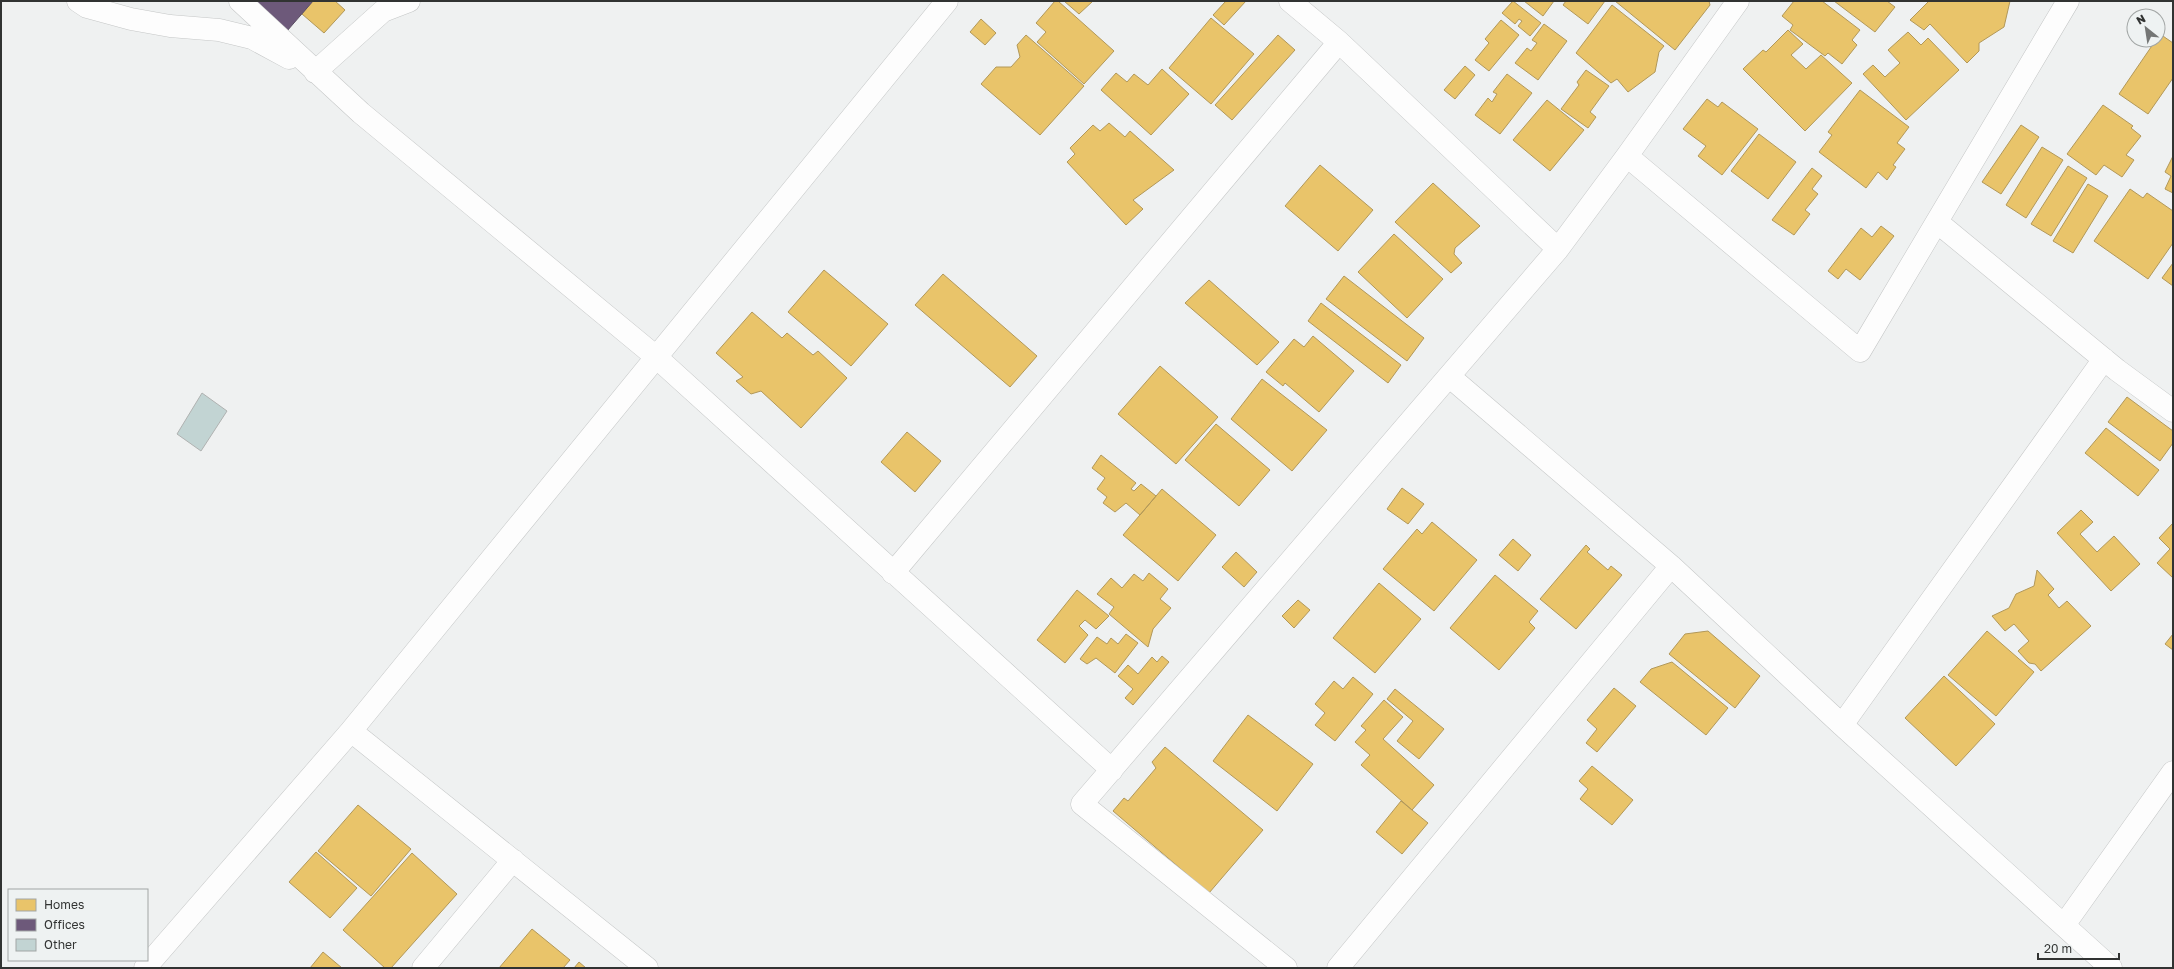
<svg xmlns="http://www.w3.org/2000/svg" width="2174" height="969" viewBox="0 0 2174 969" font-family="'Golos Text',sans-serif">
<style>
.homes{fill:#e9c46a;stroke:#b29859}
.offices{fill:#6d597a;stroke:#5b4e64}
.building{fill:#c2d4d3;stroke:#b0b2b1}
.lines{fill:none;stroke-linecap:round;stroke-linejoin:round}
.minor-casing{stroke:#c5c7c7;stroke-width:23}
.minor{stroke:#fdfdfd;stroke-width:22}
</style>
<rect width="100%" height="100%" fill="#eff1f1"/>
<path class="homes" d="M313,1H335L345,10L324,33L302,14Z
M1055,1H1058L1114,51L1084,84L1037,42L1046,32L1036,23Z
M1064,1H1093L1079,14Z
M1226,1H1246L1224,25L1213,15Z
M1513,1L1541,23L1530,36L1518,26L1522,21L1519,19L1515,24L1502,13Z
M1524,1H1554L1543,16Z
M1566,1H1605L1588,24L1563,5Z
M1615,1H1709L1710,5L1675,50Z
M1794,1H1822L1860,30L1852,40L1857,45L1842,64L1828,53L1825,56L1790,30L1793,25L1782,16Z
M1834,1H1887L1895,7L1875,32Z
M1929,1H2010L2004,27L1979,43V51L1967,63L1930,24L1924,30L1910,20Z
M1612,5L1664,46L1659,52L1655,72L1628,92L1617,79L1611,83L1576,53Z
M1211,18L1254,54L1211,104L1169,68Z
M981,19L996,33L985,45L970,32Z
M1501,20L1519,35L1489,71L1475,60L1489,43L1485,39Z
M1544,24L1567,41L1538,80L1515,63L1527,48L1531,51L1537,43L1532,40Z
M1788,30L1803,44L1791,55L1806,69L1821,55L1852,83L1805,131L1743,69L1763,50L1766,52Z
M1908,32L1921,45L1928,38L1959,70L1906,120L1863,74L1873,65L1885,77L1900,63L1888,50Z
M2160,34L2173,43V78L2148,114L2119,94Z
M1026,35L1084,86L1040,135L981,84L996,67H1011L1020,57L1017,45Z
M1278,35L1295,50L1232,120L1215,105Z
M1465,66L1475,75L1455,99L1444,90Z
M1162,69L1189,94L1151,135L1101,90L1116,73L1127,82L1134,74L1148,85Z
M1586,70L1609,86L1590,112L1596,117L1588,128L1561,109L1579,85L1577,82Z
M1507,74L1532,93L1500,134L1475,115L1488,98L1492,102L1497,94L1493,92Z
M1860,90L1909,127L1897,143L1905,149L1893,165L1896,167L1887,180L1878,172L1866,188L1819,152L1832,135L1828,132Z
M1707,99L1718,107L1722,102L1758,129L1722,175L1698,156L1706,146L1683,129Z
M1547,100L1584,130L1550,171L1513,140Z
M2103,105L2133,126L2131,128L2141,136L2126,155L2134,160L2122,177L2104,165L2096,175L2067,154Z
M1109,123L1125,137L1130,131L1174,170L1133,200L1143,209L1126,225L1067,162L1075,154L1070,148L1093,125L1100,131Z
M2021,125L2039,137L2001,194L1982,182Z
M1759,134L1796,162L1768,199L1731,171Z
M2042,147L2063,160L2026,218L2006,205Z
M2173,156V193L2165,189L2171,176L2165,172Z
M1320,165L1373,210L1338,251L1285,206Z
M2068,166L2087,178L2051,236L2031,224Z
M1812,168L1822,176L1812,189L1818,194L1805,210L1810,214L1794,235L1772,220Z
M1433,183L1480,226L1455,248L1454,254L1462,263L1451,273L1395,222Z
M2088,184L2108,196L2073,253L2053,241Z
M2130,189L2143,198L2147,193L2173,211V243L2148,279L2094,241Z
M1881,226L1894,236L1860,280L1846,269L1838,279L1828,271L1861,228L1872,237Z
M1394,234L1443,279L1407,318L1358,272Z
M2173,263V286L2162,278Z
M824,270L888,324L851,366L788,312Z
M943,274L1037,356L1010,387L915,305Z
M1344,276L1424,338L1407,361L1326,299Z
M1209,280L1279,342L1257,365L1185,303Z
M1321,303L1401,365L1388,383L1308,321Z
M752,312L782,338L787,333L813,355L818,351L847,378L801,428L761,391L751,394L736,381L743,377L716,353Z
M1313,336L1354,371L1319,412L1285,383L1283,386L1266,372L1294,339L1304,347Z
M1160,366L1218,417L1176,464L1118,414Z
M1262,379L1327,430L1292,471L1231,419Z
M2127,397L2173,431V443L2160,461L2108,422Z
M1216,424L1270,470L1239,506L1185,460Z
M2106,428L2159,470L2138,496L2085,453Z
M907,432L941,461L915,492L881,462Z
M1101,455L1136,483L1131,489L1134,491L1141,484L1156,496L1140,515L1126,503L1115,512L1103,503L1107,497L1097,489L1105,478L1092,468Z
M1402,488L1424,504L1408,524L1387,509Z
M1162,489L1216,535L1178,581L1123,535Z
M2081,510L2093,522L2080,534L2097,552L2114,536L2140,564L2111,591L2057,533Z
M1432,522L1477,560L1434,611L1383,569L1417,529L1422,534Z
M2173,523V578L2157,563L2170,549L2159,538Z
M1513,539L1531,555L1518,571L1499,555Z
M1586,545L1590,549L1587,552L1608,570L1611,566L1622,575L1576,629L1540,599Z
M1236,552L1257,572L1244,587L1222,567Z
M2037,570L2054,589L2048,595L2059,608L2067,601L2091,626L2041,671L2035,664L2029,663L2018,651L2029,641L2014,624L2005,631L1992,616L2009,608L2016,594L2034,586Z
M1149,573L1168,589L1160,599L1171,608L1153,629L1148,647L1109,614L1114,607L1097,594L1111,578L1122,588L1134,574L1143,581Z
M1495,575L1538,611L1529,622L1535,628L1499,670L1450,628Z
M1379,583L1421,619L1375,673L1333,638Z
M1077,590L1109,616L1096,629L1085,620L1079,626L1088,635L1065,663L1037,640Z
M1298,600L1310,610L1294,628L1282,616Z
M1708,631L1760,676L1735,708L1669,654L1685,634Z
M1987,631L2034,672L1996,716L1948,675Z
M1126,634L1138,643L1115,673L1096,658L1087,664L1080,659L1097,637L1107,644L1111,638L1118,644Z
M2173,634V650L2165,644Z
M1162,656L1169,662L1133,705L1125,698L1133,689L1118,676L1128,665L1138,674L1152,657L1157,662Z
M1672,662L1728,708L1706,735L1640,682L1651,669Z
M1944,676L1995,724L1956,766L1905,718Z
M1353,677L1373,694L1335,741L1315,725L1325,713L1315,704L1334,681L1343,689Z
M1614,688L1636,706L1597,752L1586,743L1597,729L1587,720Z
M1395,689L1444,729L1419,759L1397,741L1413,721L1387,699Z
M1384,700L1403,717L1383,739L1434,785L1412,810L1361,765L1370,755L1355,742L1366,730L1361,726Z
M1248,715L1313,764L1277,811L1213,761Z
M1165,747L1263,830L1209,893L1113,811L1124,798L1128,801L1156,768L1152,762Z
M1592,766L1633,800L1612,825L1580,799L1588,789L1579,781Z
M1401,801L1428,823L1402,854L1376,832Z
M358,805L411,849L371,896L318,851Z
M316,852L357,888L330,918L289,882Z
M412,853L457,894L391,968H385L343,930Z
M532,929L570,960L563,968H499Z
M323,952L342,968H310Z
M579,962L586,968H574Z"/>
<path class="offices" d="M255,1H313L287,31Z"/>
<path class="building" d="M202,393L227,411L201,451L177,434Z"/>
<g class="lines">
<g class="minor-casing">
<path id="minor" d="M78,1L87,7L131,19L170,26L219,30L252,38L289,58
M240,1L361,113L655,356L1112,770
M1290,1L1339,42L1558,249
M315,72L383,11L409,1
M1627,156L1860,351L2068,1
M1937,222L2117,370L2173,411
M1450,377L1671,566L1842,725L2111,968
M893,573L1339,42
M1842,725L2104,359
M351,731L647,968
M2064,925L2173,772
M145,968L351,731L947,1
M423,968L513,860
M1286,968L1082,804L1558,249L1627,156L1738,1
M1338,968L1671,566"/>
</g>
<use href="#minor" class="minor"/>
</g>
<rect width="2174" height="969" fill="none" stroke="#313332" stroke-width="4"/>
<rect x="8" y="889" width="140" height="72" fill="#eef2f2" stroke="#a2a6a5"/>
<rect x="16" y="899" width="20" height="12" fill="#e9c46a" stroke="#a2a6a5"/>
<text x="44" y="909" font-size="12" fill="#313332">Homes</text>
<rect x="16" y="919" width="20" height="12" fill="#6d597a" stroke="#a2a6a5"/>
<text x="44" y="929" font-size="12" fill="#313332">Offices</text>
<rect x="16" y="939" width="20" height="12" fill="#c2d4d3" stroke="#a2a6a5"/>
<text x="44" y="949" font-size="12" fill="#313332">Other</text>
<g transform="translate(2146 28) rotate(330)"><circle r="19" fill="#eef2f2" stroke="#a2a6a5"/>
<path d="M0-3L7 15L0 10L-7 15Z" fill="#747675"/>
<text y="-6" font-size="11" font-weight="bold" text-anchor="middle" fill="#313332">N</text>
</g>
<path d="M2038 953v6h81v-6" fill="none" stroke="#313332" stroke-width="2"/>
<text x="2044" y="953" font-size="12" fill="#313332" stroke="#eef2f2" stroke-width="3" paint-order="stroke">20 m</text>
</svg>
